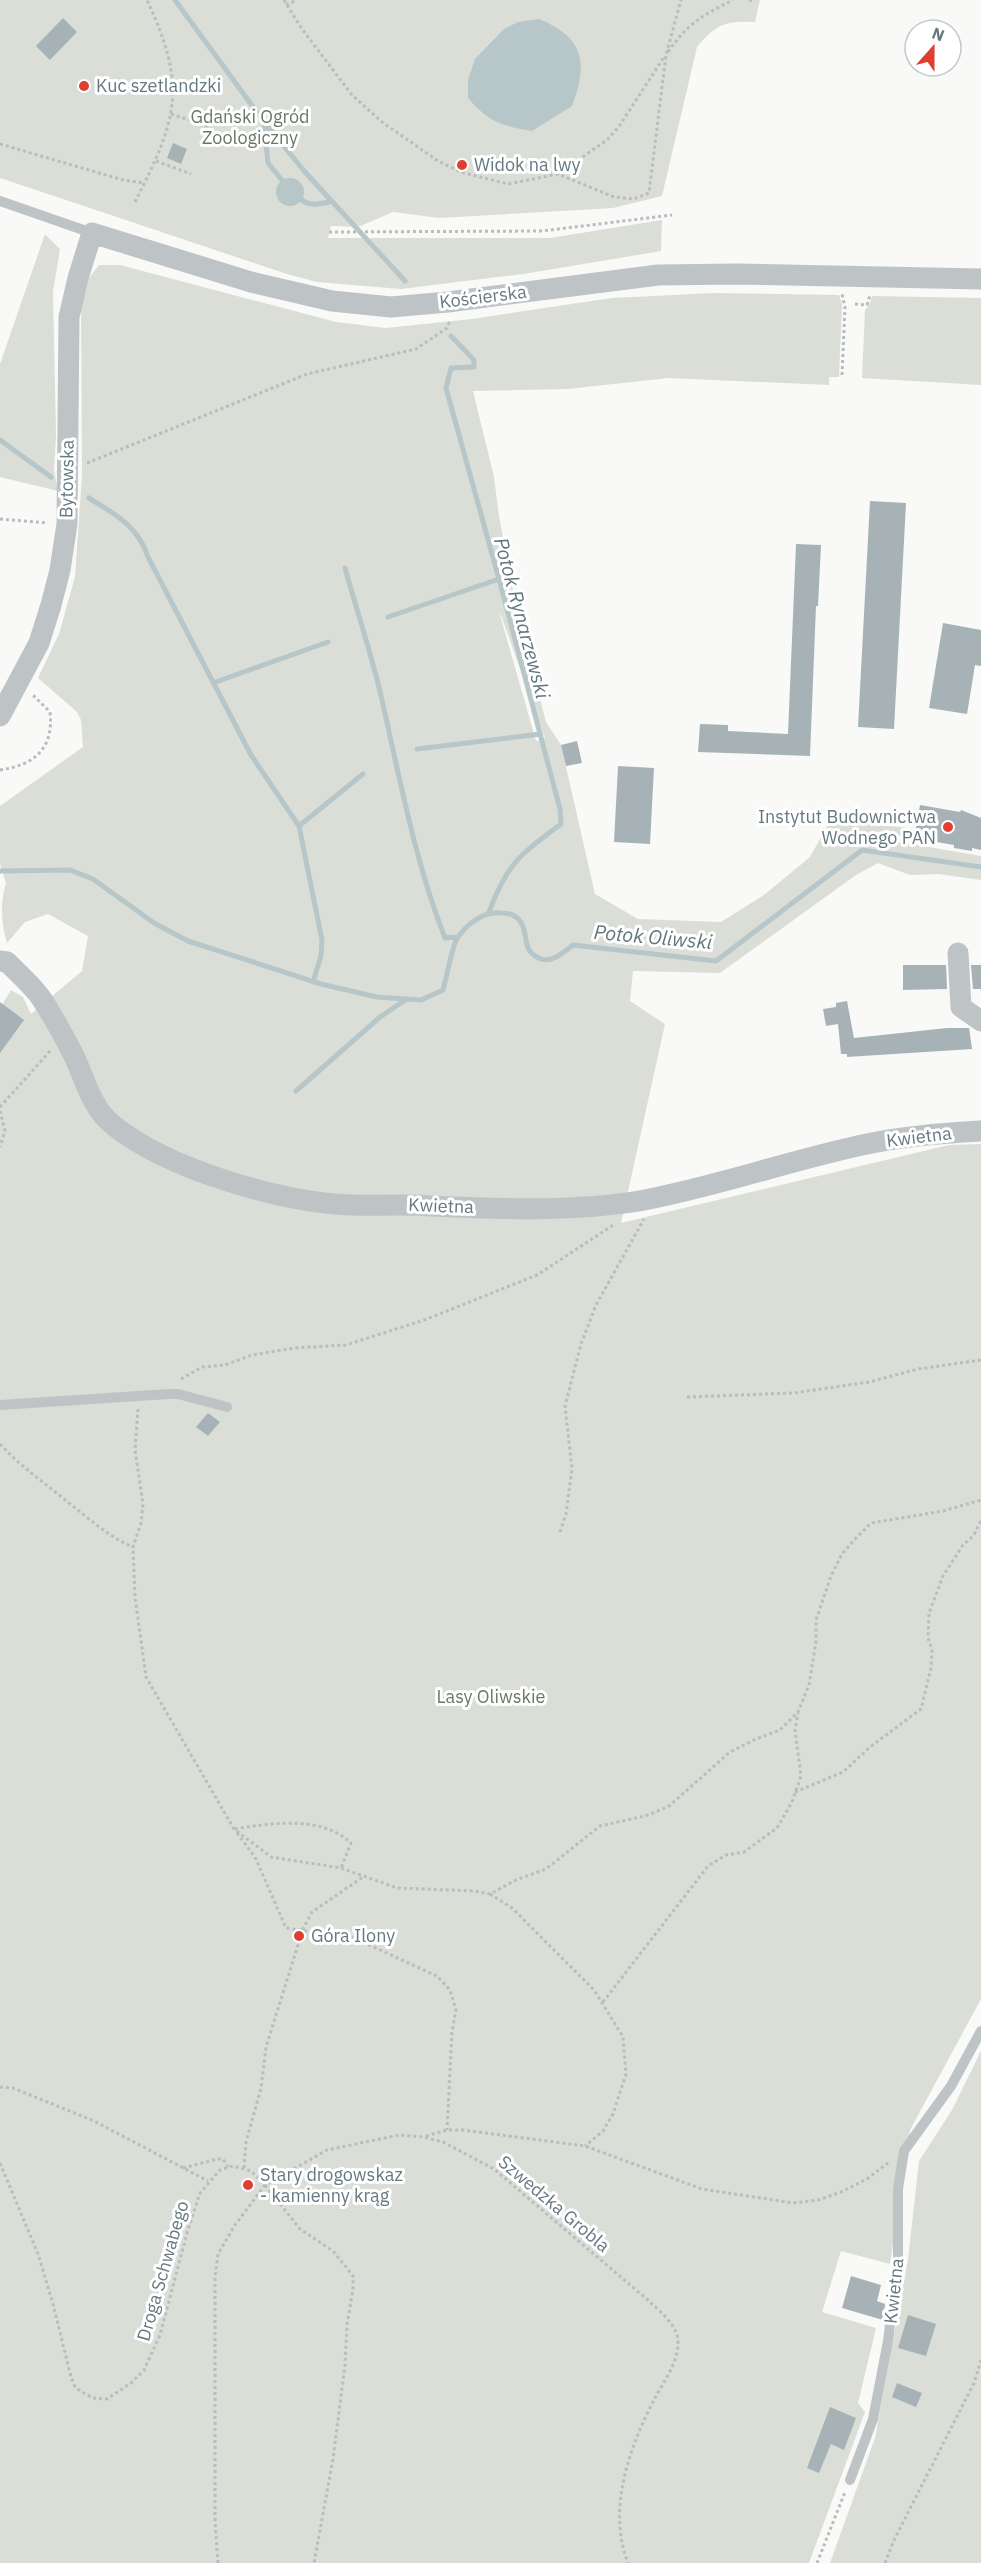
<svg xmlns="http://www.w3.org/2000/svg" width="981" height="2563" viewBox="0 0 981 2563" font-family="'IBM Plex Sans',sans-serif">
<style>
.green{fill:#daded6;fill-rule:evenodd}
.water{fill:#b7c6c8}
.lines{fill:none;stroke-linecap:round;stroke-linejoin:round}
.stream{stroke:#b7c6c8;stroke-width:5}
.building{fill:#a7b2b6}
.path{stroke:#b9bdbf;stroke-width:3;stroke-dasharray:3 3;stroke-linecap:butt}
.lane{stroke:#bec4c6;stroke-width:10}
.street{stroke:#bec4c6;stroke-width:21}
.poi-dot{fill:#dd4032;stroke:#fff;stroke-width:2}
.labels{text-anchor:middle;stroke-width:6;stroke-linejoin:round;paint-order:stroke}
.poi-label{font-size:18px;fill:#657980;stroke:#fff;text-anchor:start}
.park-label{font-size:18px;fill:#6a7964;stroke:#fff}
.street-label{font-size:18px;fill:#657980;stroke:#fff}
.water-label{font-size:20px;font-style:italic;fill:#60777b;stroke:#fff}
</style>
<rect width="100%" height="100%" fill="#f9f9f7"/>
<path class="green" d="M0,0H760L755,22C726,21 716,24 697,47L662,196L613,208L439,218L393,212L358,227L331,226L328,238H550L662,220L661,251L523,274L401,289L317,282L287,274L0,178Z
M45,234L60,249L53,292L56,435L54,470L58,491L0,477V364Z
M99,265H120L336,322L386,328L472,319L612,298L715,293L839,295L842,304L839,377H829V385L669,378L567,389L473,391L494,477L499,516L514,596L546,722L561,745L595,894L638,919L721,922L764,895L810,857L829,823L842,820L908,828L894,841L981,856V880L939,874L910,875L878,863L856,875L720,973L633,971L630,1001L665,1024L621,1223L949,1145L981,1144V1999L910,2130L890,2264L841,2251L822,2312L876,2328L858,2403L865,2412L809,2563H0V1008L11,990L23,997L31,1014L82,971L88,936L48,914L25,922L7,943C1,923 0,902 6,883L0,864V806L83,747L81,720L77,712L38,678L59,634L75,577L82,475L81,300L88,279ZM500,615H501L545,739L536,741Z
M872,296L981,298V385L862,378L865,310L869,306Z
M981,2051V2563H830L875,2438L908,2259L919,2161L952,2110Z"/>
<path class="water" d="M539,19C585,38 588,63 572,106L532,131C502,126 488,122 468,98V80L475,59L504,29L518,22Z
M276 192a14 14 0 1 1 28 0a14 14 0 1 1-28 0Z"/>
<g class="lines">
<path class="stream" d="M175,0L264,122L305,172L405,281
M264,123L268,163L286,185
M297,196C307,207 319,205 332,201
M451,336L474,360V367L451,368L446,388L499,579L560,809L561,824C521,854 507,863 489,912
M0,440L51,477
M89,498C115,514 138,526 148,557L251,755L299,826L322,940L321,956L313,982
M345,568C357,612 372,655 382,700C400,779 415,862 445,938L457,937
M388,617L499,579
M213,683L328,642
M417,749L540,734
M299,826L363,774
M1,871L70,870L93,879L154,923L188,941L321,984L377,997L421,1000L443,990C447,977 451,948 458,937C467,924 484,911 500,913C508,913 515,914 520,921C530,935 520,951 541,959C552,963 564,952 573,945L716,961L862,850L981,867
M296,1091L380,1017L405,1000"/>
</g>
<path class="building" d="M63,18L77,32L50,60L36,46Z
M173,143L187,149L181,164L167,158Z
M870,501L906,503L894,729L858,727Z
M796,544L821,545L818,606H816L810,756L698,752L700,724L728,725V731L788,734Z
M943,623L981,630V666L975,665L967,714L929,708Z
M577,741L582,763L566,766L561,745Z
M618,766L654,768L650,844L614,842Z
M920,805L960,812L961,810L981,818V850L972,848V851L954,848V845L914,838Z
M903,965H946L947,989L903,990Z
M971,965H981V989H973Z
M847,1001L854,1038L947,1028H969L972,1049L847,1057V1054H841L838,1024L826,1026L823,1009L836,1007V1003Z
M0,1002L24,1020L0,1053Z
M208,1413L220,1422L208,1436L196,1427Z
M851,2276L881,2285L877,2301L885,2304L883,2320L842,2308Z
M908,2315L936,2324L926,2356L898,2348Z
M897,2383L922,2393L916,2407L892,2397Z
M830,2407L856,2418L844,2450L831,2444L819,2473L807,2468Z"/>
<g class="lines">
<path class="path" d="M284,0L302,29L352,95L382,122L438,161L461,172L508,184L558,174L614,197L634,199L649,193L666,55L681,0
M749,0L755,1
M286,5L297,0
M668,52C688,23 703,15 733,0
M171,114L208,126
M0,144L123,180L145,183
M156,161L191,174
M558,174L607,140L620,125L664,57
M135,202C177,119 188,88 147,0
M329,232L542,231L672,215
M855,304L867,305L870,295
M842,375L845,307L842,294
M87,463L307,374L416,349L447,328L450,320
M0,519L48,523
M0,770C34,765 54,749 50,712L33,695
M0,1107L51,1050
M0,1111L5,1131L0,1147
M181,1379L202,1367L225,1365L252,1355L295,1348L346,1345L427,1319L537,1275L615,1224
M687,1397L794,1393L869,1382L918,1369L981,1360
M138,1409L135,1450L143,1504L141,1523L133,1547L135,1597L146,1677L234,1829L271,1857L341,1868L397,1888L475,1891L490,1894L516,1880L546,1869L600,1826L649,1815L669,1806L730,1752L756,1739L780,1730L798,1712L809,1685L816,1642V1620L831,1576L842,1554L857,1537L871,1523L943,1511L981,1500
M0,1444C19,1465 42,1481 64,1499C86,1516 107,1536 133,1547
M560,1532L566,1514L572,1469L565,1406L581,1344L596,1305L644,1219
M795,1792L843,1772L870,1747L921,1709L931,1668L932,1650L928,1638L929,1613L943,1576L963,1545L974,1535L981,1520
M235,1829C272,1823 321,1815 351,1843L341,1868
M237,1833L255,1857L286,1928L354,1938L437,1976L450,1990L456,2010L452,2032L447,2130
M490,1894L512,1908L594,1990L623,2037L626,2074L613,2114L603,2131L585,2146
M603,2002L708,1866L726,1855L744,1852L777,1828L792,1802L801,1776L795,1730L798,1713
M0,2087L13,2088L94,2121L208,2181
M426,2136L447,2130H463L585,2146L702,2189L793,2203L818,2200L841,2192L867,2179L888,2163
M0,2163L38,2254L53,2304L71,2377L75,2387L82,2392L93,2398L107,2399L131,2383L144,2370L160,2335L187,2233L200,2193L220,2170L233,2166L251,2171L265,2185L300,2229L333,2251L353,2276V2289L347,2325L345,2365L333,2459L314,2563
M183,2168L217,2159H223L228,2167
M244,2168L246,2142L261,2088L266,2047L303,1929L312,1912L363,1877
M218,2563L215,2521V2277L218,2254L235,2225L265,2185L327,2150L399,2135L424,2137L443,2142L494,2169L649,2301C660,2312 677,2324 678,2341C679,2362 663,2382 654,2400C629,2448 607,2510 628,2563
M817,2563L845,2492
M885,2563L894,2540L974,2383L981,2360"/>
<path class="lane" d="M0,201L92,233
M0,1405L169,1394H178L227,1407
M850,2480L873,2419L888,2341L898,2259V2189L904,2151L951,2086L981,2031"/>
<path class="street" d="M0,716L39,643L51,605L60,570L67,524L69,317L78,278L92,233L251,282L332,301L391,307L448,302L658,275L738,274L981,279
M958,953L961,1007L981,1021
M0,961L7,962C18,973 32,985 41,998C52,1014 62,1033 71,1050C85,1076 89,1106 113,1125C167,1169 280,1202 349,1205C376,1206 404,1204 431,1206C499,1209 571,1212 639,1201C716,1187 790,1160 867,1144C905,1136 943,1133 981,1131"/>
</g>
<g class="poi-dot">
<circle cx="84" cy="86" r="6"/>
<circle cx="462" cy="165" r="6"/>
<circle cx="948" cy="827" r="6"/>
<circle cx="299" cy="1936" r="6"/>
<circle cx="248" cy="2185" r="6"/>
</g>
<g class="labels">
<g class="poi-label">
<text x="96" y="92">Kuc szetlandzki</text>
<text x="474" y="171">Widok na lwy</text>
<text x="936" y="823" text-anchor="end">Instytut Budownictwa<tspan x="936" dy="21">Wodnego PAN</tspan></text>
<text x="311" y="1942">Góra Ilony</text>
<text x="260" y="2181">Stary drogowskaz<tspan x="260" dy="21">- kamienny krąg</tspan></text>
</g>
<g class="park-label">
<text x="250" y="123">Gdański Ogród<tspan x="250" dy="21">Zoologiczny</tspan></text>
<text x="491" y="1703">Lasy Oliwskie</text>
</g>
<g class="street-label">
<text transform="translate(483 297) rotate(-7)" y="6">Kościerska</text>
<text transform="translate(67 479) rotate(-89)" y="6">Bytowska</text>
<text transform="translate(919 1137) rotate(-7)" y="6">Kwietna</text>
<text transform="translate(441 1206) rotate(2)" y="6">Kwietna</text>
<text transform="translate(554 2204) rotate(40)" y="6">Szwedzka Grobla</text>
<text transform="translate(163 2271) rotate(-74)" y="6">Droga Schwabego</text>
<text transform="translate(894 2291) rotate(-84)" y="6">Kwietna</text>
</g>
<g class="water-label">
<text transform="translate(522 618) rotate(75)" y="7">Potok Rynarzewski</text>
<text transform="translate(653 937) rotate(5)" y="7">Potok Oliwski</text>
</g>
</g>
<g transform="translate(933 48) rotate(21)"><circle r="28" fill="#ffffff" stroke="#c1c9cc" stroke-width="1.5"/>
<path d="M0-4.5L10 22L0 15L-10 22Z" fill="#dd4032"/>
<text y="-9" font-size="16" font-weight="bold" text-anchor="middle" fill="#657980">N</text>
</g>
</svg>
